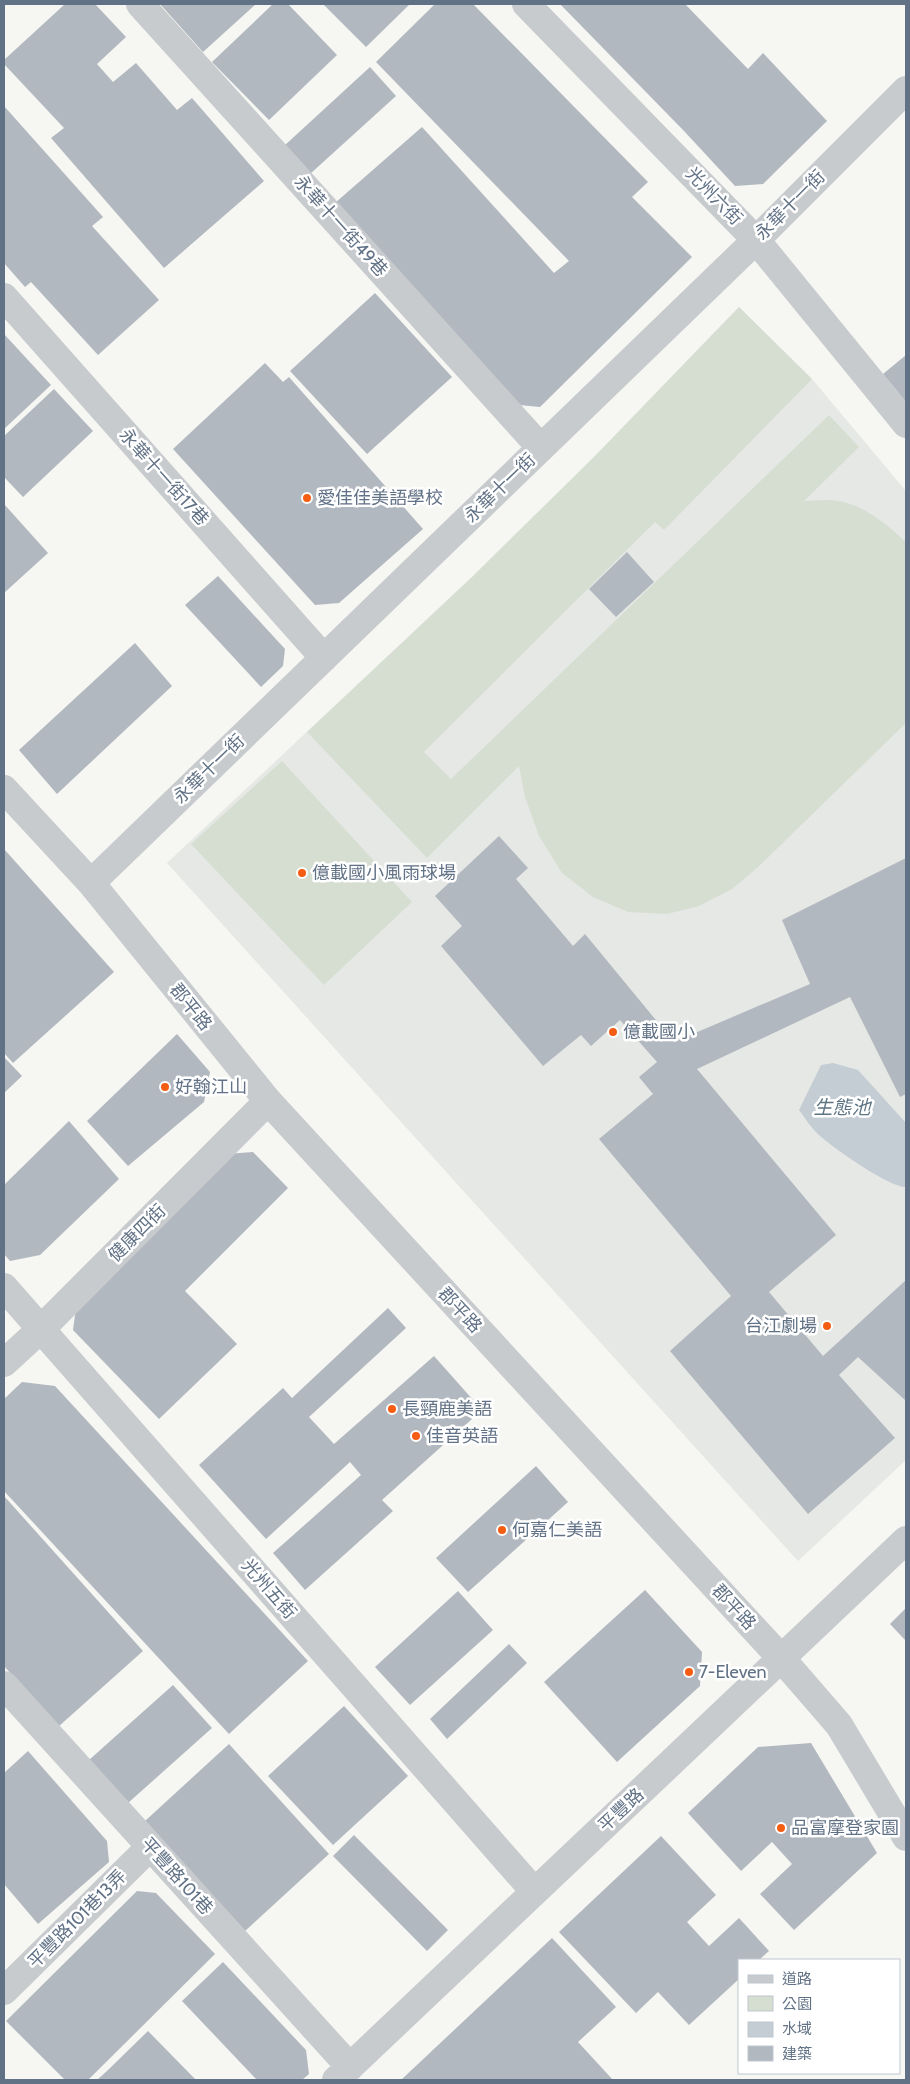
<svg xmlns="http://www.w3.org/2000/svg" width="910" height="2084" viewBox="0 0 910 2084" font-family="Cabin,'Noto Sans TC',sans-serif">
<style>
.built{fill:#e6e8e5}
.green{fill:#d6ded2}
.water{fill:#c4cdd3}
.building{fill:#b2b8bf}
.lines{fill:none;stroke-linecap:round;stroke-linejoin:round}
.minor{stroke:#c8cbce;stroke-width:28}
.poi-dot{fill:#f55d13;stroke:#fff;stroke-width:2}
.labels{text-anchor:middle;stroke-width:5;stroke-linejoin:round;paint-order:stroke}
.street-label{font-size:18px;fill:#627286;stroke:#fff}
.poi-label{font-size:18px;fill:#627286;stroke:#fff;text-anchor:start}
.water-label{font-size:19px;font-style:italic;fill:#5d7583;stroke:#fff}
</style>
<rect width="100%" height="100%" fill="#f6f6f2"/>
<path class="built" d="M739,307L812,379L906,491V1460L798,1561L167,863L472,577L594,457Z"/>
<path class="green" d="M739,307L812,379L664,530L655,522L424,752L451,779L829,415L859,447L804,501C812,501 820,500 828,500C860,501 884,522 906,542V723L757,868L732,889L699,906L667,914L628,912L593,897L562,873L539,836L525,797L519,766L427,858L307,732L472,577L594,457Z
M282,761L412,902L324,985L191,844Z"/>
<path class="water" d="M833,1063L858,1070L906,1123V1187C890,1188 832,1147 819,1135C811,1128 805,1118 799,1110L821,1065Z"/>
<path class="building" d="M65,4H95L126,37L97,64L113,82L136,63L177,110L192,98L264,181L164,268L51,138L64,128L4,64V60Z
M160,4H256L203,52Z
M273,4H288L337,55L269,120L212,62Z
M323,4H410L366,47Z
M435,4H473L648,182L632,197L692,257L540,407L519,405L335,203L422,127L554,273L569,261L376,62Z
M560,4H685L748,69L763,53L827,121L763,184L735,186L684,131Z
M370,67L396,96L310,174L284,146Z
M4,106L103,217L92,226L159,300L98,355L31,282L25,287L4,263Z
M375,293L452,377L367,454L290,371Z
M4,334L51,385L4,429Z
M906,355V402L883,374Z
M265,363L283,382L289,377L423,529L339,603L315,605L173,449Z
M54,389L93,431L23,497L4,477V436Z
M4,504L48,553L4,593Z
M627,552L654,582L616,617L589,589Z
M218,576L285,649L283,666L261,687L185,605Z
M135,643L172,686L57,794L19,750Z
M499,836L528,868L516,879L573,946L585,934L674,1042L810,984L782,920L906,858V1094L900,1097L850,997L697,1069L836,1235L769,1292L823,1356L906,1280V1401L858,1357L839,1375L895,1438L808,1514L670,1351L731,1296L599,1139L653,1094L639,1077L657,1062L620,1020L591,1046L581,1035L543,1066L441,946L462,926L435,896Z
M4,849L114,972L13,1063L4,1053Z
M177,1034L210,1072L204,1102L128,1166L87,1121Z
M4,1057L22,1076L4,1093Z
M69,1121L119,1179L40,1255L10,1261L4,1254V1185Z
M253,1152L288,1188L185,1291L237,1344L159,1419L73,1330L77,1300L226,1154Z
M388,1308L406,1328L309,1417L334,1444L434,1356L482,1410L382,1500L393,1511L305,1590L273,1553L361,1475L350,1462L266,1539L199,1465L283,1388L292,1398Z
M22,1382L55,1386L308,1661L229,1734L4,1491V1399Z
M536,1466L568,1502L468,1592L436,1558Z
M4,1496L143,1651L58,1727L4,1666Z
M645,1590L702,1652L700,1686L617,1762L544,1682Z
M458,1591L493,1630L410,1705L375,1667Z
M906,1608V1641L890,1624Z
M509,1644L527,1663L447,1739L430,1719Z
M173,1685L212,1728L128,1803L89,1760Z
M344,1706L408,1776L333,1845L268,1776Z
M811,1743L877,1853L794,1930L760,1894L792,1864L772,1842L741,1871L688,1813L758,1747Z
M229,1744L329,1854L245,1931L145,1821Z
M28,1751L107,1841L109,1862L38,1924L4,1884V1773Z
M354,1835L448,1930L427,1951L333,1856Z
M661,1836L716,1895L687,1922L709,1946L739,1918L769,1951L759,1960H739V1979L689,2025L658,1992L636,2013L559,1932Z
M137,1891L156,1893L215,1954L88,2080H65L6,2021Z
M552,1938L616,2007L578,2042L613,2080H401Z
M223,1962L306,2050L309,2074L302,2080H257L182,2001Z
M148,2031L196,2080H97L107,2071Z"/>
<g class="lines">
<path class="minor" d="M140,4L541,448
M526,4L756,240L906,424
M4,297L324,658
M4,789L91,883L268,1101L781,1658L839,1725L906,1837
M91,883L756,240L906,90
M4,1287L534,1891
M4,1363L41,1329L268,1101
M4,1685L350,2067
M4,1991L150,1847
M336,2080L906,1540"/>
</g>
<g class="poi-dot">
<circle cx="307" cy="498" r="5"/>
<circle cx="302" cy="873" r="5"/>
<circle cx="613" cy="1032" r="5"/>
<circle cx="165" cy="1087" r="5"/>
<circle cx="827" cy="1326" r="5"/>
<circle cx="392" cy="1409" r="5"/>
<circle cx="416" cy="1436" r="5"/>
<circle cx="502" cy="1530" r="5"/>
<circle cx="689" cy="1672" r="5"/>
<circle cx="781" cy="1828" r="5"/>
</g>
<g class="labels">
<g class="street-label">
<text transform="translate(714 196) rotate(46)" y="6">光州六街</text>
<text transform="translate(790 205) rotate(-45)" y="6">永華十一街</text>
<text transform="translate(341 226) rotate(48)" y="6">永華十一街49巷</text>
<text transform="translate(164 477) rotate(48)" y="6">永華十一街17巷</text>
<text transform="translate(500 488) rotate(-44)" y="6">永華十一街</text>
<text transform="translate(209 769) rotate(-44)" y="6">永華十一街</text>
<text transform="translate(191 1007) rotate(51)" y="6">郡平路</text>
<text transform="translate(137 1233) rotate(-45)" y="6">健康四街</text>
<text transform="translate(460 1310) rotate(47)" y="6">郡平路</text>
<text transform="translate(269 1589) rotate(49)" y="6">光州五街</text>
<text transform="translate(734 1607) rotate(47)" y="6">郡平路</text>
<text transform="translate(621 1810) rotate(-43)" y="6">平豐路</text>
<text transform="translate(177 1876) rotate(48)" y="6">平豐路101巷</text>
<text transform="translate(77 1919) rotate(-45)" y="6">平豐路101巷13弄</text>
</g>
<g class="poi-label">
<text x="317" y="504">愛佳佳美語學校</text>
<text x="312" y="879">億載國小風雨球場</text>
<text x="623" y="1038">億載國小</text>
<text x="175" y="1093">好翰江山</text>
<text x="817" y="1332" text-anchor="end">台江劇場</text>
<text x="402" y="1415">長頸鹿美語</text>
<text x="426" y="1442">佳音英語</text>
<text x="512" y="1536">何嘉仁美語</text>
<text x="699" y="1678">7-Eleven</text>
<text x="791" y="1834">品富摩登家園</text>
</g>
<g class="water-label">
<text x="842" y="1114">生態池</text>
</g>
</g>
<rect width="910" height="2084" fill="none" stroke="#627286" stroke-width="10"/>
<rect x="738" y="1959" width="162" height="115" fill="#ffffff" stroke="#c0c7cf"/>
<rect x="748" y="1975" width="25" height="8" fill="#c8cbce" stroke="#c0c7cf"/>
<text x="782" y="1984" font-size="15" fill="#627286">道路</text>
<rect x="748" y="1996" width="25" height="15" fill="#d6ded2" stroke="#c0c7cf"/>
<text x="782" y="2009" font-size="15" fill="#627286">公園</text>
<rect x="748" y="2022" width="25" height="15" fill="#c4cdd3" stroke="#c0c7cf"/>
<text x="782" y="2034" font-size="15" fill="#627286">水域</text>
<rect x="748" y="2046" width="25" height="15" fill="#b2b8bf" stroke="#c0c7cf"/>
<text x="782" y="2059" font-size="15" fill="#627286">建築</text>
</svg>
